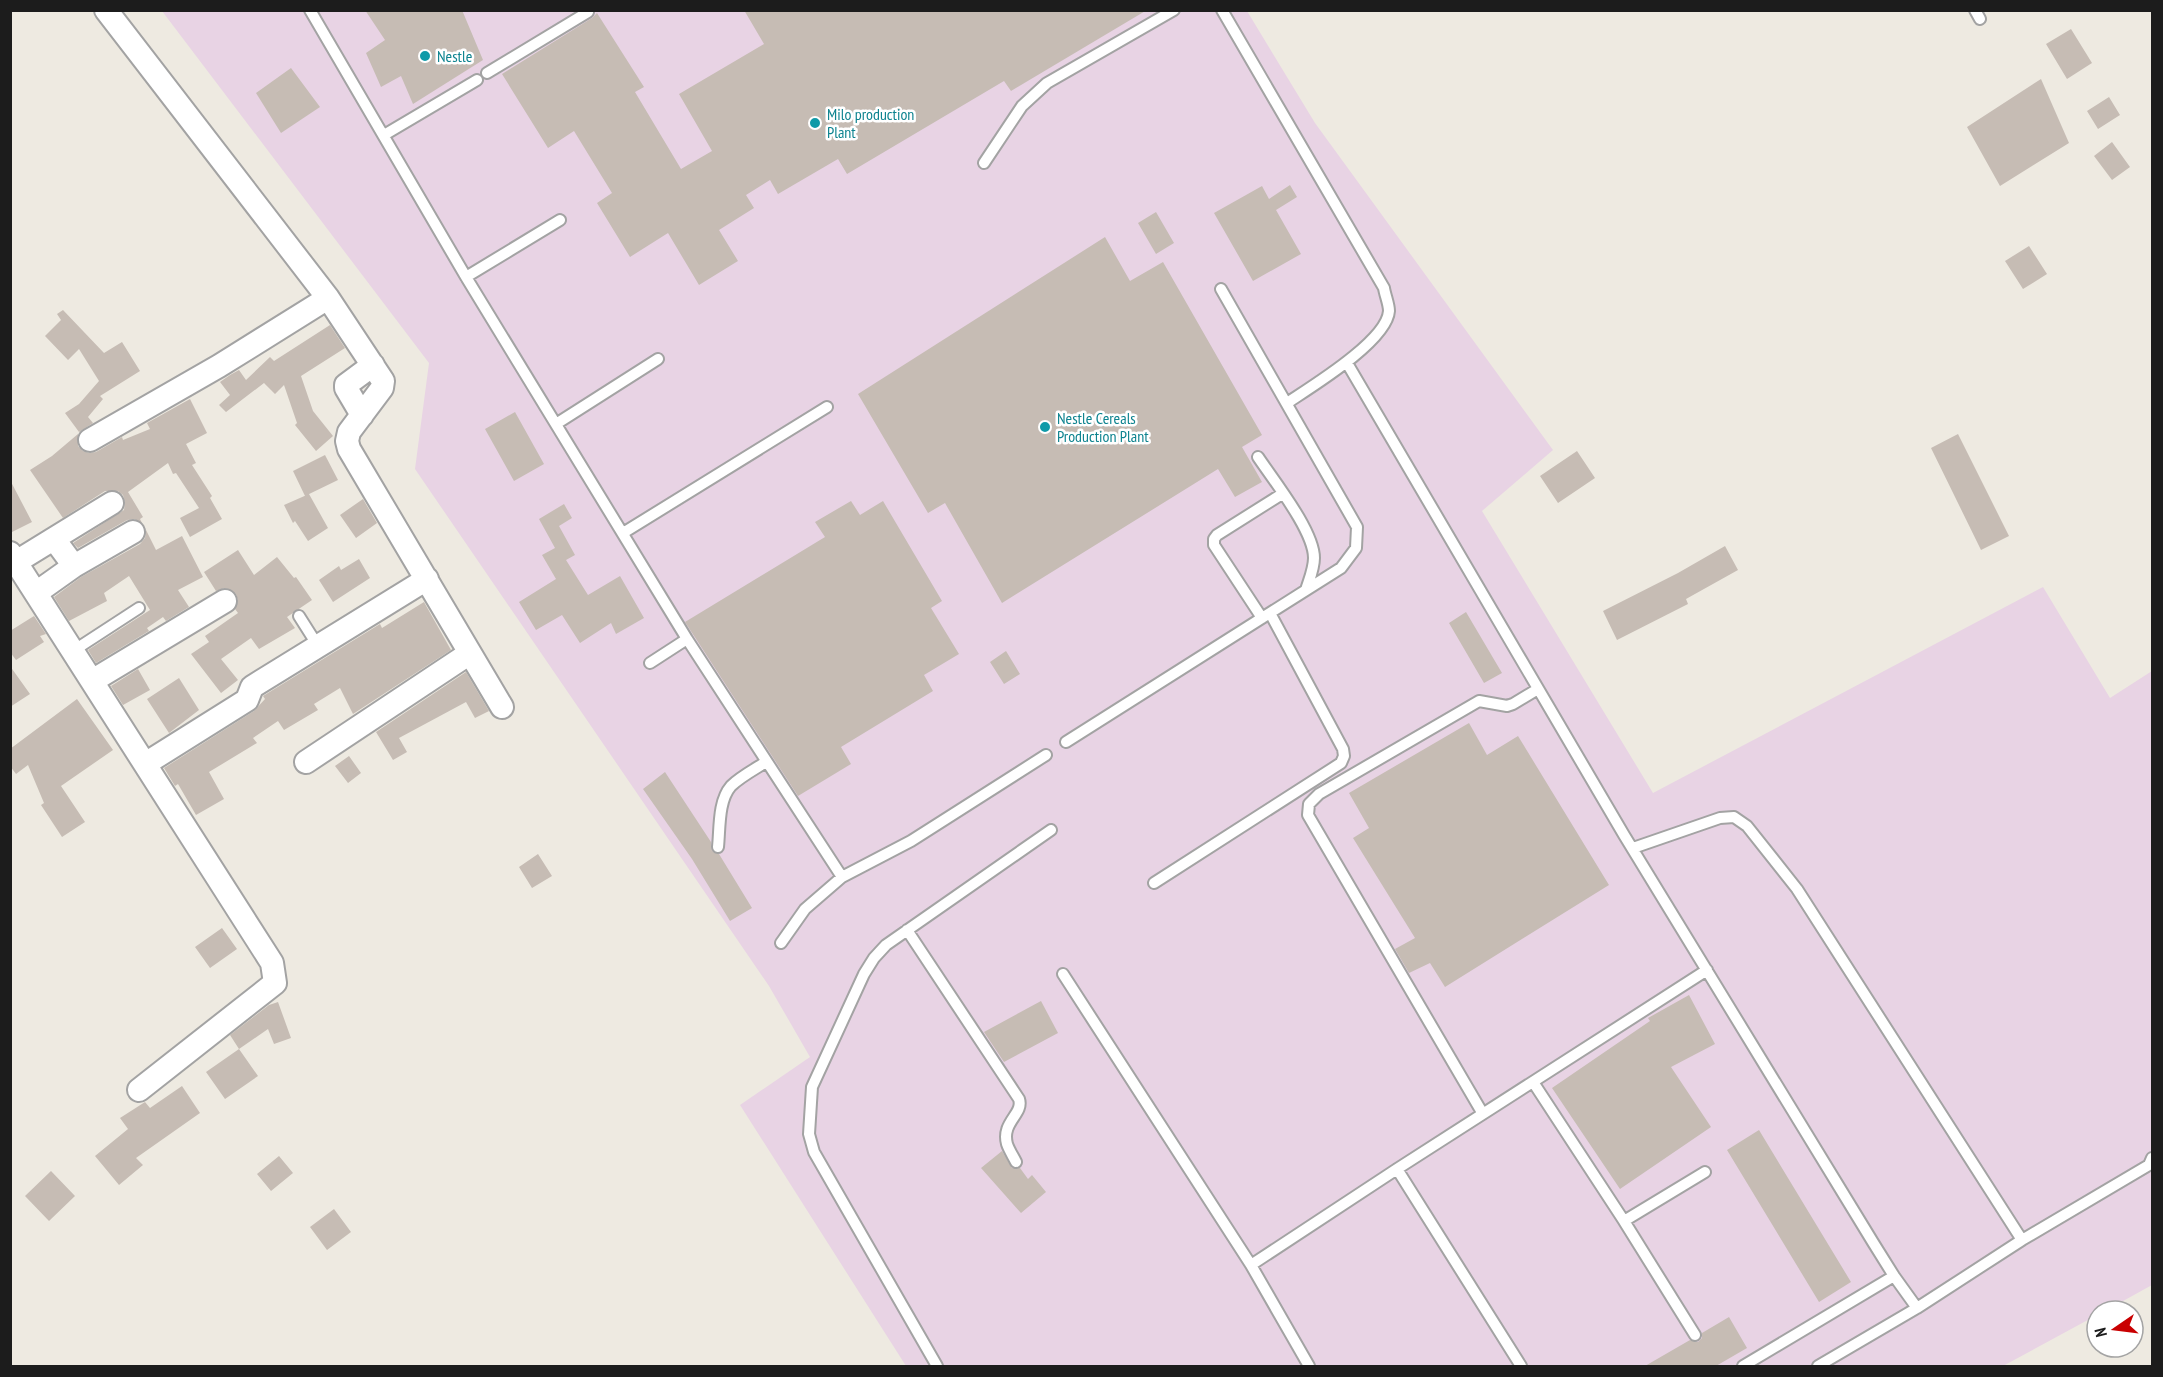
<svg xmlns="http://www.w3.org/2000/svg" width="2163" height="1377" viewBox="0 0 2163 1377" font-family="'PT Sans Narrow',sans-serif">
<style>
.industrial{fill:#e8d3e4}
.building{fill:#c6bcb4}
.lines{fill:none;stroke-linecap:round;stroke-linejoin:round}
.lane-casing{stroke:#a3a3a3;stroke-width:14}
.street-casing{stroke:#a3a3a3;stroke-width:26}
.lane{stroke:#fff;stroke-width:10}
.street{stroke:#fff;stroke-width:22}
.culture-dot{fill:#0f9aa8;stroke:#fff;stroke-width:2}
.labels{text-anchor:middle;stroke-width:5;stroke-linejoin:round;paint-order:stroke}
.culture-label{font-size:16px;fill:#0d838f;stroke:#fff;text-anchor:start}
</style>
<rect width="100%" height="100%" fill="#eeeae1"/>
<path class="industrial" d="M162,11H1247L1315,123L1553,450L1482,511L1653,793L2043,587L2110,698L2152,671V1285L2105,1311H2097V1315L2003,1366H906L740,1105L810,1057L769,986L415,469L429,363Z"/>
<path class="building" d="M365,10H462L483,60L413,104L401,76L381,87L366,53L385,40Z
M744,10H1147L1011,91L1004,81L847,174L838,159L778,194L770,180L746,195L754,208L719,230L738,261L699,285L668,233L630,257L597,203L612,193L574,131L548,148L502,74L592,18L597,13L644,87L635,92L681,169L712,151L679,94L764,44Z
M2071,29L2092,63L2067,79L2046,44Z
M291,68L320,107L281,133L256,93Z
M2041,79L2069,143L2000,186L1967,127Z
M2109,97L2120,115L2098,129L2087,111Z
M2112,142L2130,167L2112,180L2094,156Z
M1290,185L1297,197L1276,210L1301,254L1253,281L1214,213L1262,186L1269,199Z
M1156,212L1174,243L1156,254L1138,223Z
M1105,237L1130,281L1163,262L1262,435L1242,447L1262,482L1235,497L1218,469L1002,603L945,503L928,513L858,394Z
M2029,246L2047,274L2023,289L2005,261Z
M63,310L104,353L122,342L140,371L100,396L103,399L88,417L93,423L79,432L65,413L79,404L99,381L79,349L68,360L45,336L61,320L57,314Z
M330,325L345,348L301,376L313,411L333,436L316,451L295,425L297,423L284,385L275,394L264,383L226,412L219,405L230,395L220,382L230,375L239,370L246,380L270,357L274,361Z
M190,399L207,433L186,444L196,463L192,465L212,496L210,498L222,519L190,537L180,518L199,508L176,473L173,474L168,463L128,492L143,517L140,519L142,523L134,519L127,520L78,548L73,543L124,510L125,502L123,495L118,491H105L63,518L30,470L52,456L78,434V446L83,451L89,453L96,452L122,437L123,440L150,429L147,423Z
M515,412L544,464L514,481L485,429Z
M1958,434L2009,536L1981,550L1931,448Z
M1577,451L1595,478L1558,503L1540,476Z
M325,455L338,480L305,496L293,471Z
M10,480L32,522L10,533Z
M309,494L328,528L308,541L295,521L293,523L284,505Z
M363,499L377,523L356,538L340,515Z
M851,501L860,515L883,501L942,601L931,608L959,654L924,675L933,691L841,747L851,764L798,796L685,622L825,537L815,522Z
M564,504L572,518L559,526L575,555L566,560L588,595L620,576L644,618L616,634L611,623L580,643L562,615L536,630L519,602L556,579L542,555L555,548L539,519Z
M146,530L156,550L182,536L203,577L178,590L189,607L166,621L163,617L147,628L149,631L96,663L88,650L150,610L129,576L104,593L107,601L69,621L54,597L81,577L140,544L145,538Z
M1725,546L1738,570L1686,599L1688,604L1617,640L1603,611L1678,573Z
M238,550L254,575L277,557L294,578L296,577L312,600L287,617L295,628L259,649L251,638L221,659L238,680L221,693L191,654L209,642L205,636L238,613L235,609L238,601L236,594L225,588L216,591L204,572Z
M359,559L370,578L333,602L319,580L339,566L341,570Z
M424,602L451,650L353,714L340,688L314,704L318,710L284,730L278,721L253,738L257,743L209,772L224,799L196,815L178,784L175,786L164,768L254,711L265,699L263,696L380,624L382,628Z
M1466,612L1502,673L1484,683L1449,623Z
M34,616L46,634L40,636L44,642L16,660L10,652V631Z
M1006,651L1020,674L1004,684L990,662Z
M10,666L30,694L10,707Z
M138,669L150,690L123,705L111,686Z
M466,672L489,711L475,718L466,702L399,738L407,752L393,760L376,732Z
M179,678L199,710L169,733L147,699Z
M77,699L113,750L61,786L85,822L62,837L41,805L44,803L28,765L16,774L10,766V749Z
M1469,723L1487,755L1518,736L1609,885L1445,987L1430,963L1409,973L1395,949L1415,938L1353,838L1369,828L1349,793Z
M349,756L361,773L348,783L335,766Z
M665,772L711,842L712,851L719,854L752,908L730,921L692,859L643,789Z
M538,854L552,876L532,888L519,867Z
M222,928L237,949L210,968L195,947Z
M1689,995L1715,1044L1671,1067L1711,1127L1620,1189L1552,1088L1650,1021L1648,1018Z
M1041,1001L1058,1033L1004,1062L984,1032Z
M278,1002L291,1038L274,1044L268,1029L239,1049L230,1035L269,1005Z
M239,1049L258,1076L225,1099L206,1072Z
M182,1086L200,1113L136,1158L143,1165L119,1185L95,1156L128,1129L120,1118L145,1102L150,1108Z
M1759,1130L1851,1282L1819,1302L1727,1150Z
M1002,1151L1012,1168H1020L1028,1179L1032,1175L1046,1192L1021,1213L981,1168Z
M279,1156L293,1173L271,1191L257,1174Z
M51,1171L75,1196L49,1221L25,1196Z
M334,1209L351,1232L327,1250L310,1227Z
M1729,1317L1747,1348L1716,1366H1645L1690,1340L1698,1342L1702,1338V1333Z"/>
<g class="lines">
<g class="lane-casing">
<path id="lane" d="M310,10L466,277L687,639L842,877L911,841L1046,755
M1222,10L1384,288C1385,295 1389,304 1389,311C1387,341 1311,387 1287,403
M1975,10L1980,19
M487,73L588,12
M384,135L477,80
M984,163L1022,106L1047,83L1174,10
M466,277L560,220
M1347,363L1624,835L1874,1244L1894,1276L1917,1308L2022,1240L2149,1165L2152,1158
M556,424L658,359
M1258,457C1274,481 1314,531 1314,558C1314,569 1309,580 1306,590
M623,533L827,407
M299,616L318,646
M1262,618L1214,545V539L1217,535L1282,494
M73,651L139,608
M650,663L687,639
M1066,742L1341,568L1356,548L1357,527L1221,289
M718,847C720,828 718,801 731,786C740,777 755,769 766,762
M1633,848L1720,818L1734,817L1747,826L1797,889L2022,1240
M1154,883L1341,763L1344,756L1343,749L1270,613
M907,930L1019,1099C1024,1114 1001,1122 1007,1144C1009,1150 1013,1156 1016,1162
M781,943L805,909L842,877
M1063,974L1251,1265L1309,1366
M1533,1082L1624,1221L1695,1335
M1483,1114L1308,815L1309,804L1319,794L1479,701L1507,706L1513,704L1538,689
M1397,1169L1521,1366
M1624,1221L1705,1172
M1251,1265L1397,1169L1707,970
M937,1366L814,1152L809,1134L812,1087L864,974L874,958L886,945L1051,830
M1743,1366L1894,1276
M1818,1366L1917,1308"/>
</g>
<g class="street-casing">
<path id="street" d="M106,10L328,298L383,381L382,388L349,432L347,441L349,449L502,707
M362,415L346,388V385L373,365
M90,440L219,366L328,298
M10,553L272,963L275,983L139,1090
M16,562L112,503
M74,566L133,532
M36,593L74,566L54,539
M92,681L225,601
M306,762L470,653
M145,764L247,700L252,687L427,579"/>
</g>
<use href="#lane" class="lane"/>
<use href="#street" class="street"/>
</g>
<g class="culture-dot">
<circle cx="425" cy="56" r="6"/>
<circle cx="815" cy="123" r="6"/>
<circle cx="1045" cy="427" r="6"/>
</g>
<g class="labels">
<g class="culture-label">
<text x="437" y="62">Nestle</text>
<text x="827" y="120">Milo production<tspan x="827" dy="18">Plant</tspan></text>
<text x="1057" y="424">Nestle Cereals<tspan x="1057" dy="18">Production Plant</tspan></text>
</g>
</g>
<rect width="2163" height="1377" fill="none" stroke="#1c1c1c" stroke-width="24"/>
<g transform="translate(2115 1329) rotate(256)"><circle r="28" fill="#ffffff" stroke="#a4a4a4" stroke-width="1.5"/>
<path d="M0-4.5L10 22L0 15L-10 22Z" fill="#c90001"/>
<text y="-9" font-size="16" font-weight="bold" text-anchor="middle" fill="#1c1c1c">N</text>
</g>
</svg>
